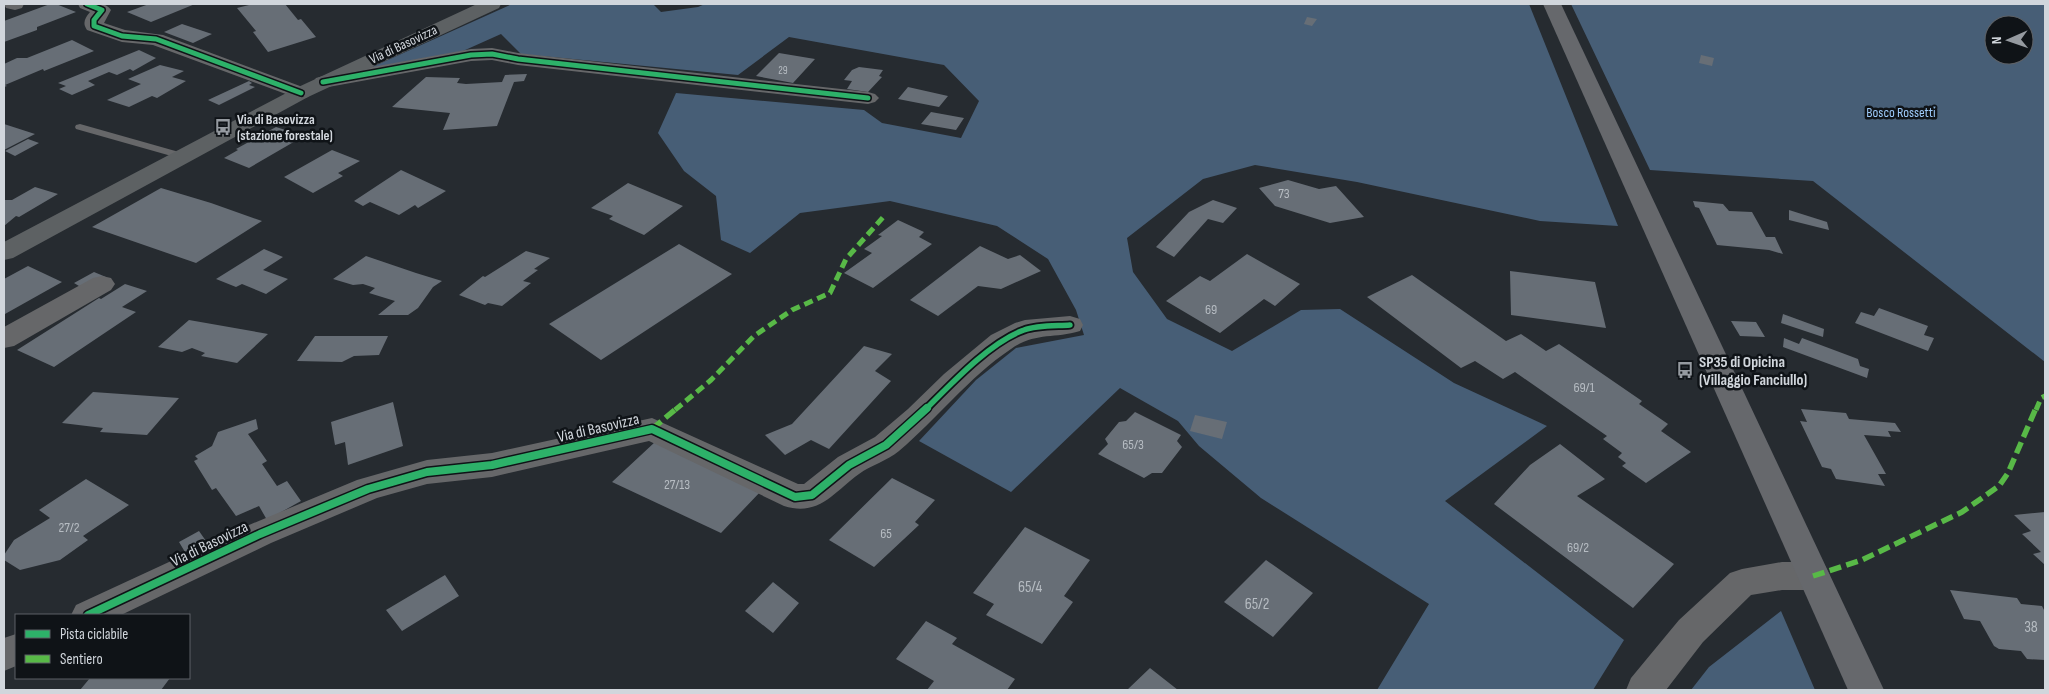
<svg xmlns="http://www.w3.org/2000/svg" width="2049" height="694" viewBox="0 0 2049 694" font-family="'Sofia Sans Condensed',sans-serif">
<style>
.forest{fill:#475e76;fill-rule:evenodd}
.building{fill:#676e76}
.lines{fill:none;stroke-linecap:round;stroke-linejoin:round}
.lane{fill:#666769;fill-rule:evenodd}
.street{fill:#666769;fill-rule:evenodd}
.secondary{fill:#5d6163;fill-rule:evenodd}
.primary{fill:#66686c;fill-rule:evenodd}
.quiet-far1{stroke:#58b947;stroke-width:5;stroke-dasharray:9 5;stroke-linecap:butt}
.quiet{stroke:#58b947;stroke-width:5.5;stroke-dasharray:12 5.5;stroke-linecap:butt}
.cycleway-far2-casing{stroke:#0f1317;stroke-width:8}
.cycleway-far1-casing{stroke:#0f1317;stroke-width:9}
.cycleway-casing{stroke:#0f1317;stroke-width:11}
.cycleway-far2{stroke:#2db169;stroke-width:5}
.cycleway-far1{stroke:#2db169;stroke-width:5.5}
.cycleway{stroke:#2db169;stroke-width:8}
.labels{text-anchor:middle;stroke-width:5;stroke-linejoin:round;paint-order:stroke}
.far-number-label{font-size:11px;fill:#b6bcc2}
.far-street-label{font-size:14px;fill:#d1d6dc;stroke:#0f1317}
.far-park-label{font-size:14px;fill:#9dcafa;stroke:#0f1317}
.far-poi-label{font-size:14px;font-weight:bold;fill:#d1d6dc;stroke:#0f1317;text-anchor:start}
.number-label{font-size:14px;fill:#b6bcc2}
.poi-label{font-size:16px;font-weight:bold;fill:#d1d6dc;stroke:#0f1317;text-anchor:start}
.street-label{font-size:16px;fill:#d1d6dc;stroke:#0f1317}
.near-number-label{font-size:16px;fill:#b6bcc2}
</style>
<rect width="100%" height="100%" fill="#262b30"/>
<path class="forest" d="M512,4H653L661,12L698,7L705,4H1529L1618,226L1540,221L1357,182L1255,165L1203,179L1127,238L1133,272L1167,319L1232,351L1301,310L1340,309L1454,383L1547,426L1445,501L1624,640L1593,690H1377L1429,604L1261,498L1199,446L1178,421L1120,388L1011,492L919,441L976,380L1016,348L1084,335L1076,310L1048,259L997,226L890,201L800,213L750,253L721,240L716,196L684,171L658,133L676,93L864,110L882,123L961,138L979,101L944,65L789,37L738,75L521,54L501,34L463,51L370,68Z
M1571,4H2045V362L1813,181L1650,170ZM1994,25H2024V55H1994Z
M1781,611L1815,690H1691L1709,667Z"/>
<path class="building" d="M50,4H56L76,12L37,27V30L4,42V21Z
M149,4H195L151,22L127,12Z
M253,4H285L298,20L301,19L316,37L268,52L253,32L256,31L237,8Z
M1307,17L1317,19L1312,26L1304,24Z
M182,24L212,34L193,43L164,32Z
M72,40L94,51L44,71L43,69L5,85L7,86L4,87V64L17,58H27Z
M139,50L156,58L133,71L130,69L117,75L109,72L88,81L95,85L72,95L59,89L66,86L58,83Z
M779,53L815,59L793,83L756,76Z
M1701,55L1714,58L1712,66L1699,63Z
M160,65L184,71L172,77L186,81L157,98L152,96L129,107L107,100L141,84L128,79Z
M859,67L883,70L879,76L882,77L868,92L847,89L852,81L844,80L852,70Z
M527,74L524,81L514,82L497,126L443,130L450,113L392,107L426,77L460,78L457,83L466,84L502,82L505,75Z
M249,81L252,83L249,85L255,87L219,105L208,100Z
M908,87L948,96L939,107L898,99Z
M931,112L964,118L956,130L921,124Z
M4,124L35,134L4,150Z
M276,127L304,136L249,168L224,158L238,150L236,149Z
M28,139L39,143L15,156L5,151Z
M332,150L360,161L338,173L343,176L313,193L284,177Z
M401,170L446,191L418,208L415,205L399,215L370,202L363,206L354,201Z
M1288,180L1319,189L1336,186L1364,217L1330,223L1275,206L1259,188Z
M628,183L683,206L644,235L609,219L613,216L591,208Z
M35,187L58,194L19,217L16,216L4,226V200H12Z
M161,188L211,203L262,221L196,263L92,227Z
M1213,200L1237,208L1223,223L1208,219L1174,257L1156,247L1189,212Z
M1693,201L1723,204L1729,211L1752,212L1766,237H1775L1783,254L1769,250L1717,245L1699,208L1695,207Z
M1789,210L1827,222L1829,230L1789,220Z
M898,220L924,232L919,237L932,244L873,288L844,273L872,253L864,249L882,236L878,235Z
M679,244L732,274L601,360L549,324Z
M980,246L1008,259L1020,255L1041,271L1001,289L978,286L938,316L910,300Z
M264,249L283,257L263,270L288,279L266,294L242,284L236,287L216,279Z
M526,251L550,258L534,269L538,270L523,281L531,283L502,306L488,303L485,305L459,295L483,276L485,277Z
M1247,254L1300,284L1275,306L1264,299L1220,333L1166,301L1200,276L1210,281Z
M366,256L416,273L442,281L433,287L418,308L408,315H378L395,301L369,293L375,288L363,284L353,285L333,279Z
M28,266L62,282L5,314L4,279Z
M1510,271L1595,282L1606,328L1511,315Z
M94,272L106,277L84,289L74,283Z
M1412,275L1506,341L1521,334L1546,351L1559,344L1642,401L1639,404L1668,424L1661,431L1691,452L1646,483L1622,466L1626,463L1618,457L1622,453L1603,439L1607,436L1515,372L1503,379L1475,361L1461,368L1367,297Z
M125,284L147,291L122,307L136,312L54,367L17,350L99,298L101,299Z
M1879,308L1928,326L1924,335L1934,338L1928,351L1855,323L1861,312L1874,316Z
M1783,314L1824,329L1823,337L1781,323Z
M189,320L268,334L237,363L201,356L205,353L192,348L182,352L158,347Z
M1731,321L1756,322L1765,337L1740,336Z
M315,336H388L379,355L354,356L342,362L297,361Z
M1784,338L1799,344L1802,338L1858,359L1860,366L1869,369L1867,378L1783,347Z
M864,346L892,354L875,371L891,381L829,449L811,440L785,455L765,435L792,424Z
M93,392L179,398L147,435L100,432L103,428L62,423Z
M393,402L403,446L348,465L345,442L335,445L331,422Z
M1801,409L1846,413L1849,419L1895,423L1901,432L1888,431L1891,437L1864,435L1886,474H1878L1885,486L1836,479L1831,469L1822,467L1800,421L1807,422Z
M1135,412L1181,435L1177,441L1182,447L1162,473H1152L1144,478L1098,454L1108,444L1105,439L1119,422L1126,421Z
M1195,415L1227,422L1222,439L1190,431Z
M256,419L258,429L248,434L267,461L262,464L277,486L287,481L301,501L267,520L259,506L236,516L216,488L212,490L194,461L198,459L195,456L212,446L218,432Z
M655,442L762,490L721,533L612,482Z
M1560,444L1605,479L1577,496L1674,564L1633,608L1494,504L1530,465Z
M892,478L935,500L915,522L919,525L874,567L829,540Z
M86,479L129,505L83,536L88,540L60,560L20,570L4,560V555L14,540L50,518L39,510Z
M2045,512V565L2033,554L2041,552L2022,534L2031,531L2014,515Z
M1025,527L1090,560L1064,596L1073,602L1042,644L986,615L994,604L973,593Z
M199,531L206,541L185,552L179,542Z
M1266,560L1313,593L1273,637L1224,602Z
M445,575L459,596L402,631L386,610Z
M773,582L799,603L773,633L745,611Z
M1950,590L2017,598L2021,604L2042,606L2045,612V660L2027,659L2021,651L1999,649L1994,646L1980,621L1964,619Z
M926,621L957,638L952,644L1015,679L1007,690H927L934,681L896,659Z
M1150,668L1178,690H1127Z
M90,678H170L161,690H80Z"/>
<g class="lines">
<path class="lane" d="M80,124L186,154L188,156L182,159L76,129L75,127L76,125Z"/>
<path class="street" d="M4,4H24L22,8L15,10L6,8Z
M78,4C89,4 105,0 111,10L104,23L125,30L163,35L308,89L311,93L308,97L301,99L294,97L153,45L122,42L87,30C82,23 85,18 90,12L80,8Z
M492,48L518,53L868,92L875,94L879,98L875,102L868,104L518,65L492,60L471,61L323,88L316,86L313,82L316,78L323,76L471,49Z
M102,276L111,278L115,284L111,290L14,346L4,348V327L93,278Z
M1070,316L1080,319L1083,325L1080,331C1053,339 1035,332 1011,349C969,377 937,419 899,451C887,461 871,465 859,474C834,492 819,517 784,506L649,441L492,477L427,484L377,498L271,543L121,615H71L76,605L249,525L357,480L427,460L492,453L652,418L798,484H804L838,457L875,437L908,409L944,374L991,335L1015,323L1025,320Z
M1782,562H1813L1825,566L1830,576L1825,586L1813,590H1782L1751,595L1703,642L1666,690H1626L1631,678L1679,620L1730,573L1742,569Z
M16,634V666L4,671V638Z"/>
<path class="secondary" d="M477,4H501L499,8L308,97L13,258L4,260V242L294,89Z"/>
<path class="primary" d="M1543,4H1561L1884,690H1848Z"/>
<path class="quiet-far1" d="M675,410L711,380L754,336L792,310L830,293L846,259L885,215
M2036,410L2041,398L2045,396"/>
<path class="quiet" d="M652,429L677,408
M1813,576L1862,560L1962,512L1999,486L2008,473L2036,408"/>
<g class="cycleway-far2-casing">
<path id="cycleway-far2" d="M87,4L102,10L94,20V26L122,36L156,39L301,93
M323,82L471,55L492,54L518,59L868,98"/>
</g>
<g class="cycleway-far1-casing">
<path id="cycleway-far1" d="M925,410C951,384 990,342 1024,330C1037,325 1056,326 1070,325"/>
</g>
<g class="cycleway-casing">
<path id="cycleway" d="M88,615L260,534L368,489L427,472L492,465L652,429L795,497L812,495L849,465L886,445L927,408"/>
</g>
<use href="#cycleway-far2" class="cycleway-far2"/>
<use href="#cycleway-far1" class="cycleway-far1"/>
<use href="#cycleway" class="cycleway"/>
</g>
<defs>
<g id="bus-bare" transform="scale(1.35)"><path d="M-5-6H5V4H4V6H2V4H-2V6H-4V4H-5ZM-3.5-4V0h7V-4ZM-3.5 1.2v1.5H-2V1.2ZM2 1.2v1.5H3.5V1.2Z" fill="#959aa0" stroke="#0f1317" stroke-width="2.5" paint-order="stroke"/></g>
</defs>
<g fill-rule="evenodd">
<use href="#bus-bare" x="223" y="127"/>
<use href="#bus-bare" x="1685" y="370"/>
</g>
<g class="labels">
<g class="far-number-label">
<text x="783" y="74">29</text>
</g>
<g class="far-street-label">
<text transform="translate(403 44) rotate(-25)" y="5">Via di Basovizza</text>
</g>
<g class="far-park-label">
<text x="1901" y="117">Bosco Rossetti</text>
</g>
<g class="far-poi-label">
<text x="237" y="124">Via di Basovizza<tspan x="237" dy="16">(stazione forestale)</tspan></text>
</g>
<g class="number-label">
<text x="1284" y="198">73</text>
<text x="1211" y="314">69</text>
<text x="1584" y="392">69/1</text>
<text x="1133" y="449">65/3</text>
<text x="677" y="489">27/13</text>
<text x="69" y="532">27/2</text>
<text x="886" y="538">65</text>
<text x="1578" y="552">69/2</text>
</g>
<g class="poi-label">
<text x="1699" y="367">SP35 di Opicina<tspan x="1699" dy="18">(Villaggio Fanciullo)</tspan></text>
</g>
<g class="street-label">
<text transform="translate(598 427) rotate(-13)" y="6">Via di Basovizza</text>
<text transform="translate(209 543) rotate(-26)" y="6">Via di Basovizza</text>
</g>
<g class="near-number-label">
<text x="1030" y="592">65/4</text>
<text x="1257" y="609">65/2</text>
<text x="2031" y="632">38</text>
</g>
</g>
<rect width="2049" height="694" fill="none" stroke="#d1d6dc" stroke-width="10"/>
<rect x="15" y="614" width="175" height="65" fill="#0f1317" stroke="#5d6166"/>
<rect x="25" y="630" width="25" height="8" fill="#2db169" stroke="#5d6166"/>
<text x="60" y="639" font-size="15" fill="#d1d6dc">Pista ciclabile</text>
<rect x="25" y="655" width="25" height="8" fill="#58b947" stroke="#5d6166"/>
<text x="60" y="664" font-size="15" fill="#d1d6dc">Sentiero</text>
<g transform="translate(2009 40) rotate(268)"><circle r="24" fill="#0f1317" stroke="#5d6166"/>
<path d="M0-4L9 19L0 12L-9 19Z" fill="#959aa0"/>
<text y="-8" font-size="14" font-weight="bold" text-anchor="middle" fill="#d1d6dc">N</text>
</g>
</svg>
